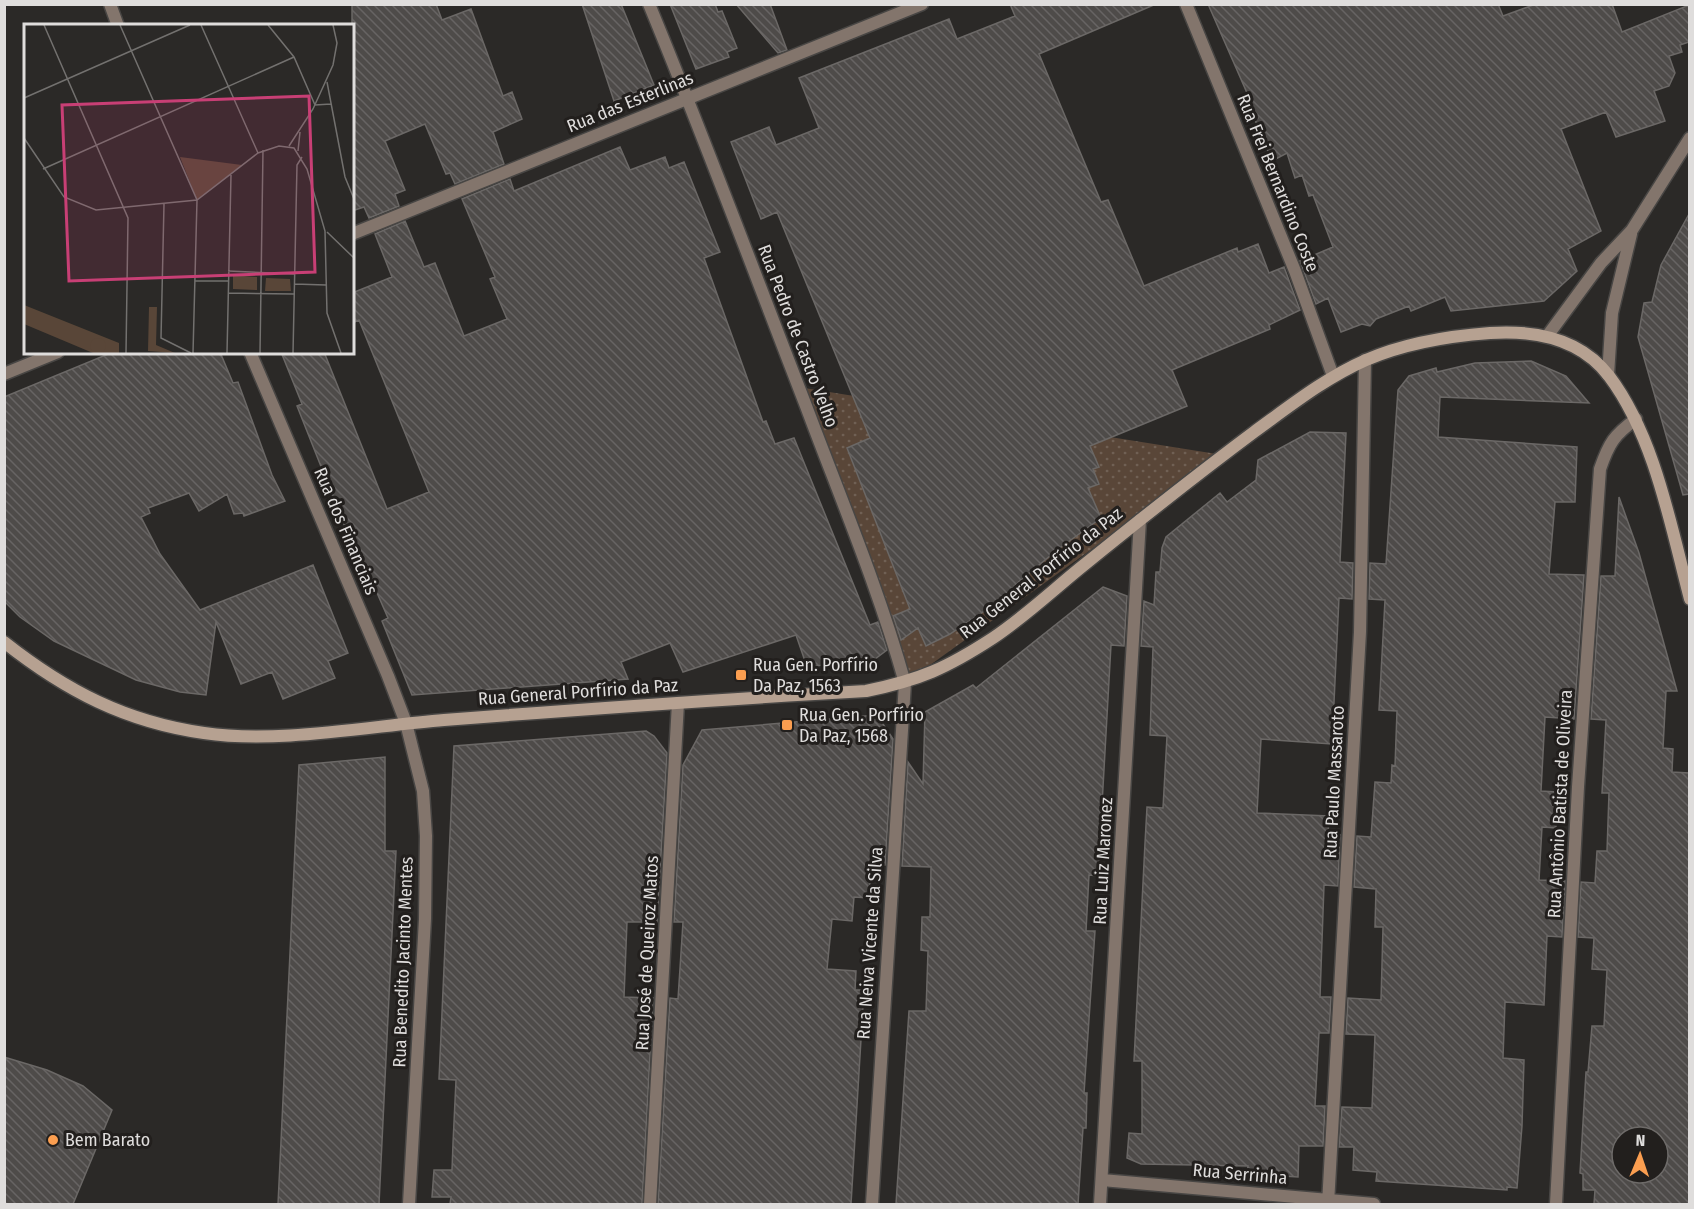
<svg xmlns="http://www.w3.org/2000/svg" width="1694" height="1209" viewBox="0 0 1694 1209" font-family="'Fira Sans Condensed',sans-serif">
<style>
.green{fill:url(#green-dots)}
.building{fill:url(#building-back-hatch);stroke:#6b6866;stroke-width:1.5;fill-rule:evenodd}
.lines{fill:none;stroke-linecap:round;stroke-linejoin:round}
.street-casing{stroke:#484644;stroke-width:15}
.secondary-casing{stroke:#484644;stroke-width:15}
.street{stroke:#83756c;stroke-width:12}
.secondary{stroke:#b6a191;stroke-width:12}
.poi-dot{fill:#fb9e50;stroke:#221f1d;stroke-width:2}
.labels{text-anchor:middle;stroke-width:6;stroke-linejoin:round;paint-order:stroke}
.street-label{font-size:18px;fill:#dfdddc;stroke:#221f1d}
.poi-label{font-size:18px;fill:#dfdddc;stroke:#221f1d;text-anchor:start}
.inset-road{fill:none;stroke:#73716f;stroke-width:1.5}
.view{fill:#c83f75;fill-opacity:0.15;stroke:#c83f75;stroke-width:3}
.inset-edge{fill:none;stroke:#dfdddc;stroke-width:3}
</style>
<defs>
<pattern id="green-dots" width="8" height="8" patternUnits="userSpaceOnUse" patternTransform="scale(1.5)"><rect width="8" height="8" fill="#594638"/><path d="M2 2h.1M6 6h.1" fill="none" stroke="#706054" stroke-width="1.8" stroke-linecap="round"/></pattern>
<pattern id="building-back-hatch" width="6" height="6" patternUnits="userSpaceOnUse" patternTransform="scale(1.5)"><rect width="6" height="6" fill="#4e4b49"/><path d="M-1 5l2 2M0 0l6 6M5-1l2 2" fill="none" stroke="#676463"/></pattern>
</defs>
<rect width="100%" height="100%" fill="#2b2927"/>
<path class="green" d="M798,387L1223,455L905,683Z"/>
<path class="building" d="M352,4H436L442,20L471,9L503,96L512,92L522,119L493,132L504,164L455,184L450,173L446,174L425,124L385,141L405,190L395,194L399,206L369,218L364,207L352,211Z
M582,4H621L654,85L614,101Z
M670,4H715L718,12L722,11L737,48L727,52L729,57L696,69Z
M736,4H770L787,50L778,53Z
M1010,4H1156L1039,54L1101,202L1108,200L1144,286L1237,248L1238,252L1258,244L1269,273L1284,267L1300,310L1269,325L1270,329L1172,370L1187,406L1090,446L1099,467L1093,469L1099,484L1088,488L1101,518L1057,550L1014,586V591L950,634L926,646L918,628L901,640L893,616L910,609L847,448L870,438L777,212L761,219L731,142L769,127L776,145L819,128L799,78L949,19L957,39L1015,16Z
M1208,4H1498L1503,16L1536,4H1612L1622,32L1689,5V42L1680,45L1682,52L1669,56L1675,73L1669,86L1654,91L1665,121L1616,137L1606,112L1561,129L1601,231L1568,249L1577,271L1544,301L1451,311L1445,297L1411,311L1409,306L1376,319L1370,326L1362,324L1341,332L1328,298L1316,304L1300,261L1333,247L1313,195L1309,196L1302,175L1295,178L1287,153L1272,161L1255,120L1258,118Z
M620,147L630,170L665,157L669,168L684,162L720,252L704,258L763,422L766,421L775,444L794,438L870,625L878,622L887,650L875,659L807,667L796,635L683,672L670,643L621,662L628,679L412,695L382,621L388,618L367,570L363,572L348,534L351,533L347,532L297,406L302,404L281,352H324L387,509L429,492L359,320L352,323V293L392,277L375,234L405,221L424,267L435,263L464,336L507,319L490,279L495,277L462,199L510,179L514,191Z
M1689,214V494L1683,495L1638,337L1644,303L1652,302L1661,265Z
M113,352H220L233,383L238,382L272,475L285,501L244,516L243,513L234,514L227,494L199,511L189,493L148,508L150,513L141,517L160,554L200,610L313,565L348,653L328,661L335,678L283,699L272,672L241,684L216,622L206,695L180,692L136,680L54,641L20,617L4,601V397Z
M1531,361L1566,376L1589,403L1440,397L1438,437L1577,447L1575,502H1555L1549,574L1584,575L1574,719L1545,717L1541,791L1557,792L1556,828L1542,827L1539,880L1565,881L1562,937L1547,936L1544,1005L1505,1002L1503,1058L1524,1060L1522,1126L1517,1188L1507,1187V1190L1376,1181L1377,1172L1353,1170L1354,1147H1339L1342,1107L1372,1108L1375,1035L1346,1034L1348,998L1381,1000L1383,927H1375L1376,889L1354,887L1357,836L1371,837L1375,782L1391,783L1392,765L1395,766L1397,711L1379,710L1385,600L1369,599L1370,563L1386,564L1398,390L1409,376L1436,368L1437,372L1475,363Z
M1310,432L1346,433L1340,562L1353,563L1352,599L1339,598L1332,744L1261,739L1257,813L1329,816L1328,835H1340L1338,886L1324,885L1320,997H1331L1329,1033H1319L1315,1106H1325L1323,1146H1299L1298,1177L1247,1174L1248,1166L1141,1164L1127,1158L1129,1133L1142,1134V1061H1134L1145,843L1147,807L1163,808L1167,736L1150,735L1153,647L1141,646L1144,601L1154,605L1156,572H1160L1162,548L1166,537L1220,493L1227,502L1256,480L1258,460Z
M1619,497L1639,553L1677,691H1666L1663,748L1673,749L1672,772L1689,773V1204H1594L1595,1190H1583V1174L1580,1173L1586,1072H1588L1592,1026H1604L1607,970L1592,969L1594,938L1578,937L1581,882L1595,883L1597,851H1607L1609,793H1602L1606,720L1591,719L1601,576H1615ZM1622,1137H1658V1173H1622Z
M1103,587L1127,596L1124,646L1111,645L1098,876L1089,875L1086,931H1095L1084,1093H1087L1086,1128H1083L1078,1204H896L909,1011H926L928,951L921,950L922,917H930L931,867L902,866L908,762L923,784L925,712L973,685L976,688Z
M877,715L893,739L885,865H871L869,898L854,897L852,921L832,919L827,969L856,971L855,990H864L851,1204H658L670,998L678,999L683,922H674L683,765L702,730Z
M646,731L654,736L667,753L657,922H627L624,997L653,998L642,1204H450L451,1197H432L434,1170H452L453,1143L456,1080L439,1079L454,746Z
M385,757V851H396L379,1204H278L299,765Z
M4,1057L47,1070L83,1086L112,1110L73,1204H4Z"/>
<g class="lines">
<g class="street-casing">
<path id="street" d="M110,4L118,26
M649,4C704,137 754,272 806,406C840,497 879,589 905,683L872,1204
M1186,4L1295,271L1333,376
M352,234L922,4
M1548,335L1601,263L1632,230L1690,138
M250,352L388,676L406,723L423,791L426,836L425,919L409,1204
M4,374L58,352
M1608,375L1612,313L1631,234
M1102,1180L1374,1204
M650,1204L678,703
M1100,1204L1140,520
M1328,1204L1360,632L1365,360
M1556,1204L1578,787L1600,469C1609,443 1614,435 1636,419"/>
</g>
<g class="secondary-casing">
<path id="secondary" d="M4,642C66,691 126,722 204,733C277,744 370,726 444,720C585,709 725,699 866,691C920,680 947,668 993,638C1023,618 1051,592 1079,569C1137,522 1195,476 1254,432C1290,406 1325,378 1366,360C1403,344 1449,336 1490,333C1535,330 1580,338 1609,376C1655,437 1671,527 1690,599"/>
</g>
<use href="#street" class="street"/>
<use href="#secondary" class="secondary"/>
</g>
<g class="poi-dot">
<rect x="735" y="669" width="12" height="12" rx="3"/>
<rect x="781" y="719" width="12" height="12" rx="3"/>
<circle cx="53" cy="1140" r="6"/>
</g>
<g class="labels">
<g class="street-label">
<text transform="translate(630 102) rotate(-22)" y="6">Rua das Esterlinas</text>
<text transform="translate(1278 183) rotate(68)" y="6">Rua Frei Bernardino Coste</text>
<text transform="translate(798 336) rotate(69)" y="6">Rua Pedro de Castro Velho</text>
<text transform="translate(346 531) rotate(67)" y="6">Rua dos Financiais</text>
<text transform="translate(1041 573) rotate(-38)" y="6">Rua General Porfírio da Paz</text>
<text transform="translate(578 692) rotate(-4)" y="6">Rua General Porfírio da Paz</text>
<text transform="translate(1334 782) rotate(-87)" y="6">Rua Paulo Massaroto</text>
<text transform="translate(1560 804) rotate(-87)" y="6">Rua Antônio Batista de Oliveira</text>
<text transform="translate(1103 861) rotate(-87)" y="6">Rua Luiz Maronez</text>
<text transform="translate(870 943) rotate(-86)" y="6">Rua Neiva Vicente da Silva</text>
<text transform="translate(647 953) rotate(-87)" y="6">Rua José de Queiroz Matos</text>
<text transform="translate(403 962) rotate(-88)" y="6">Rua Benedito Jacinto Mentes</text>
<text transform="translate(1240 1174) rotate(5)" y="6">Rua Serrinha</text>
</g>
<g class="poi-label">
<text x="753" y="671">Rua Gen. Porfírio<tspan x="753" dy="21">Da Paz, 1563</tspan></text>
<text x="799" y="721">Rua Gen. Porfírio<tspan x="799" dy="21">Da Paz, 1568</tspan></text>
<text x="65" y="1146">Bem Barato</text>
</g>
</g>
<g transform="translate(24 24)">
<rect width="330" height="330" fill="#2b2927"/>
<path d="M156,133L218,141L173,176ZM209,251L233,253V266L209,265ZM242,254L266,255L267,267H241ZM0,281L95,319V329H69L0,300ZM125,283H133L132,321L151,329L124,327Z" fill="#594638"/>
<path d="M66 322a8 8 0 1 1 16 0a8 8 0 1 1-16 0Z" fill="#594638"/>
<path class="inset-road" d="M20,1L104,194L102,329M96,1L173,176L169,329M177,1L234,129M244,1L270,33L291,81L307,80M303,58L321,153L330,175M0,74L166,1M0,114L40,173L72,186L173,176L234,129L255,122L270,124L283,145L301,207L303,289L317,329M265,122L289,85L309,41L313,19L309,1M274,127L276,108M19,145L270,33M140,180L137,314L167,329M303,208L330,234M204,247L271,250M171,257H204M270,260L302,261M204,269L270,270M203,329L207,151M236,329L239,126M269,329L273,141L278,133"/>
<path class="view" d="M285,72L291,248L45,257L38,81Z"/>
<rect width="330" height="330" class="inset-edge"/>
</g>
<rect width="1694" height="1209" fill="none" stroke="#dfdddc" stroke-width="12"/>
<g transform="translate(1640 1155) rotate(2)"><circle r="28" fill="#221f1d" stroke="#6e6b69" stroke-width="1.5"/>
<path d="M0-4.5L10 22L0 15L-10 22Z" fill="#fb9e50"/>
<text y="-9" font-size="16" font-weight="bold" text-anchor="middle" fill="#dfdddc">N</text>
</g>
</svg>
